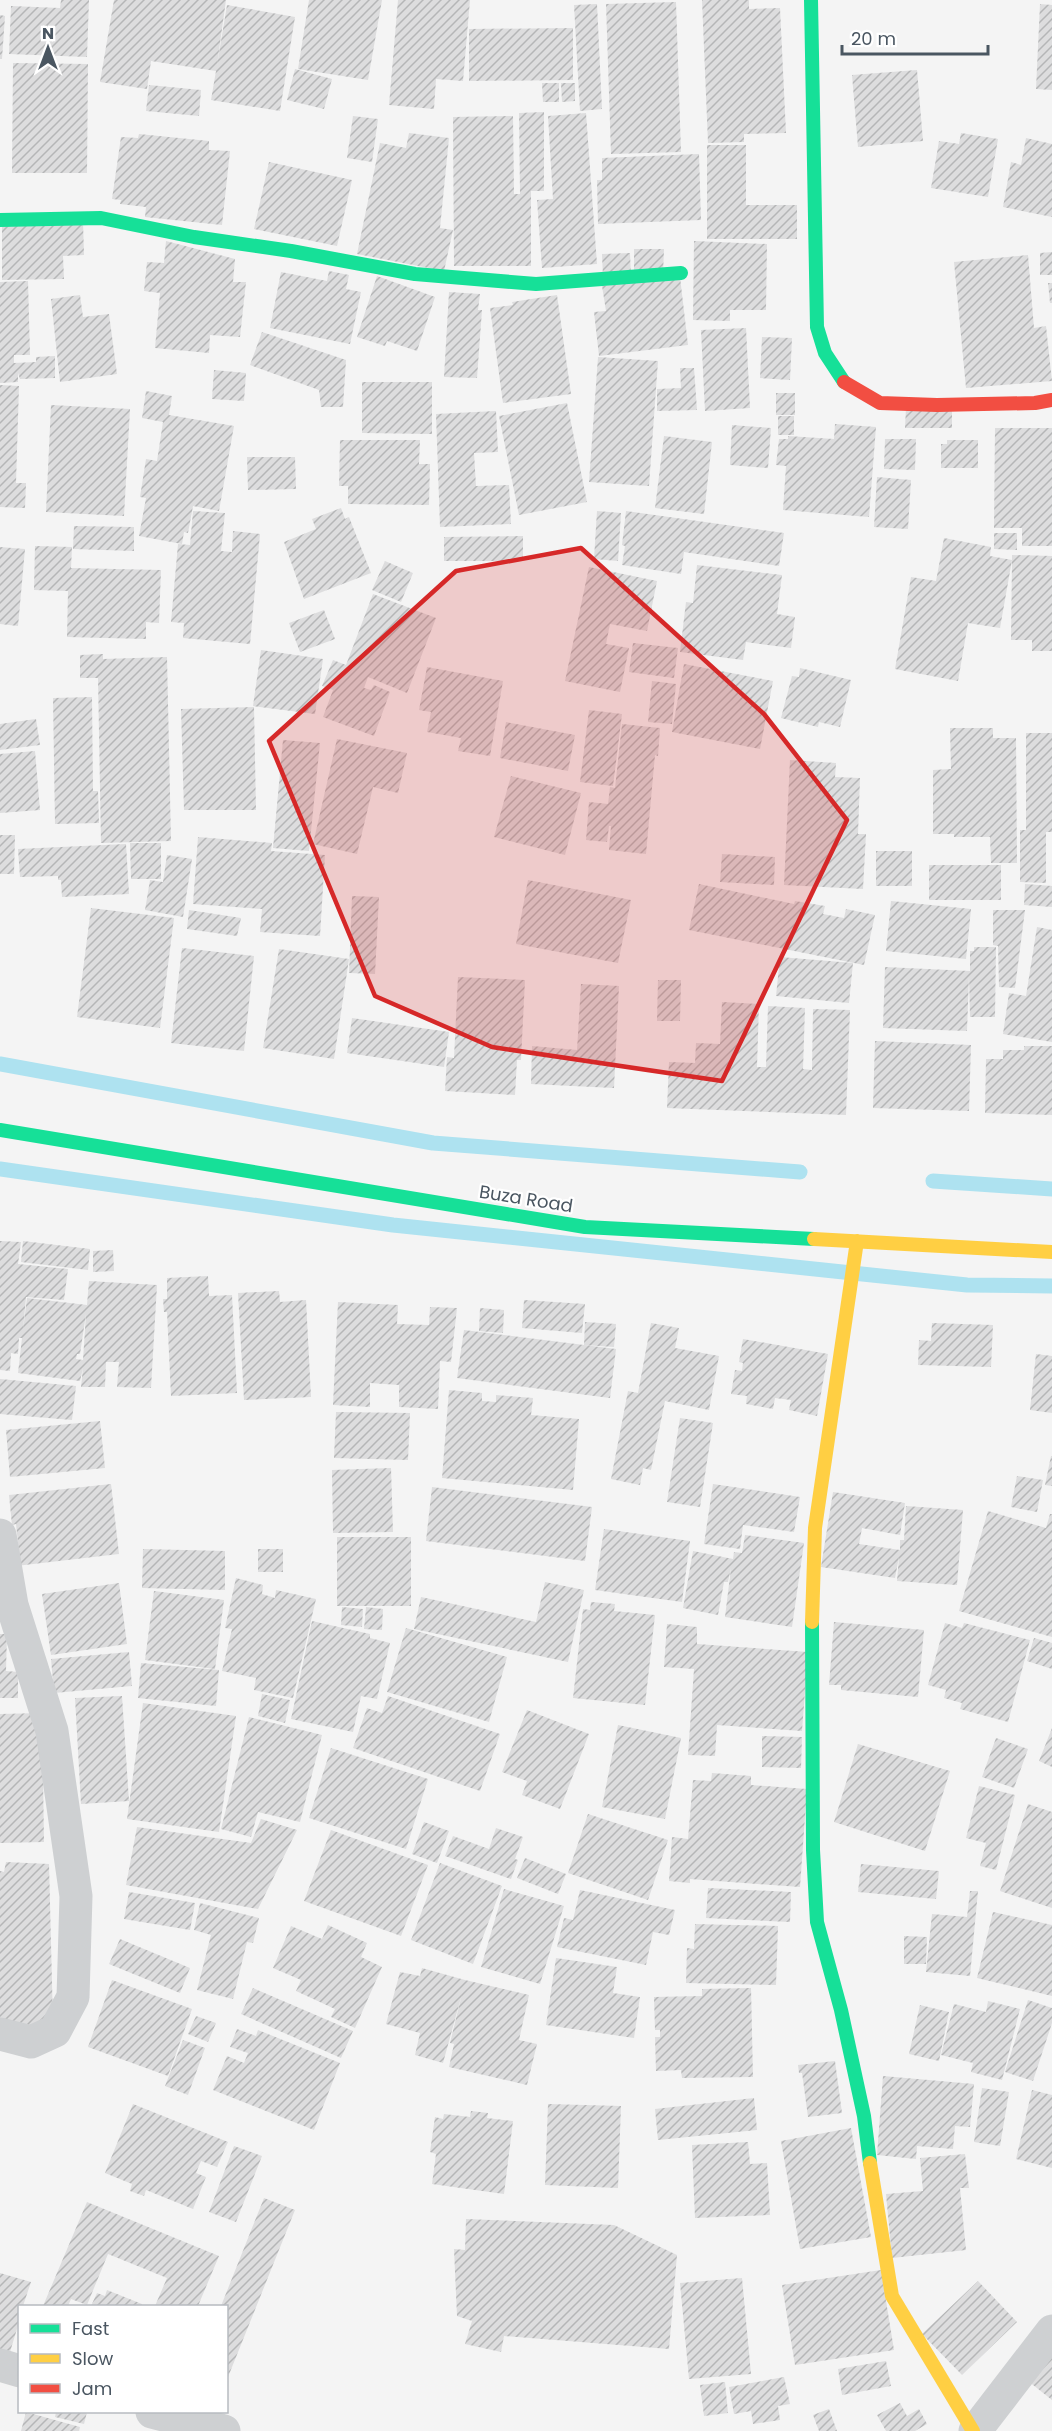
<svg xmlns="http://www.w3.org/2000/svg" width="1052" height="2431" viewBox="0 0 1052 2431" font-family="Poppins,sans-serif">
<style>
.lines{fill:none;stroke-linecap:round;stroke-linejoin:round}
.stream{stroke:#aee2f0;stroke-width:15}
.building{fill:url(#building-hatch);fill-rule:evenodd}
.street{stroke:#ced0d2;stroke-width:33}
.fast{stroke:#16e098;stroke-width:14}
.slow{stroke:#ffcf43;stroke-width:14}
.jam{stroke:#f24e42;stroke-width:14}
.marked{fill:#d62828;fill-opacity:0.2;stroke:#d62828;stroke-width:4.5;stroke-linejoin:round}
.labels{text-anchor:middle;stroke-width:4.5;stroke-linejoin:round;paint-order:stroke}
.street-label{font-size:18px;fill:#4a5661;stroke:#fff}
</style>
<defs>
<pattern id="building-hatch" width="6" height="6" patternUnits="userSpaceOnUse" patternTransform="scale(1.5)"><rect width="6" height="6" fill="#ddddde"/><path d="M-1 1l2-2M0 6l6-6M5 7l2-2" fill="none" stroke="#b5b6b7"/></pattern>
</defs>
<rect width="100%" height="100%" fill="#f4f4f4"/>
<g class="lines">
<path class="stream" d="M0,1064L433,1143L800,1172
M0,1169L393,1225L967,1285L1052,1286
M933,1181L1052,1189"/>
</g>
<path class="building" d="M61,0H89L87,57L9,54L11,6L60,8Z
M114,0H226L217,65L227,5L295,17L280,111L211,100L216,71L151,61L147,89L100,82Z
M309,0H382L368,80L298,69Z
M398,0H470L463,81L436,79L434,109L389,105Z
M702,0H749V9L780,8L786,133L744,134V142L708,143Z
M676,2L681,152L611,154L606,4Z
M597,4L602,109L580,111L574,5Z
M1040,4L1052,5V90L1036,89Z
M0,15L5,16L2,59H0Z
M573,28V80L469,81V29Z
M13,63L88,64L87,173H12Z
M295,69L332,79L324,109L287,100Z
M917,70L923,141L858,147L852,75Z
M542,83H559V102H543Z
M561,83H575V101L562,102Z
M149,85L201,90L199,116L146,111Z
M544,112V191H531V266H454L453,117L513,116L514,194H520L519,113Z
M586,113L597,264L542,268L537,200L553,199L548,116Z
M353,116L378,119L372,162L347,158Z
M409,133L449,138L440,228L453,230L444,271L357,254L380,143L406,148Z
M961,133L998,139L988,197L931,188L939,141L959,144Z
M139,134L209,141V150L230,151L222,225L145,217L146,207L120,204L121,200L112,199L121,137L138,138Z
M1026,138L1052,144V217L1003,207L1011,162L1021,165Z
M707,145H746V205H797V239H707Z
M699,154L701,220L598,224L597,180H602V158Z
M269,162L352,180L337,246L254,229Z
M83,222L84,255L63,256L64,279L2,280V224Z
M166,241L235,259L233,282H246L240,337L210,335L209,353L155,348L160,293L144,291L147,262L164,263Z
M694,241L767,244L766,310H730V321L693,320Z
M634,249H664L663,274H634Z
M1052,252V275H1040V253Z
M630,253L631,276L603,278L602,254Z
M1028,255L1034,328L1046,326L1052,381L966,388L954,262Z
M329,271L349,275L346,289L361,292L350,344L270,328L281,272L327,281Z
M377,276L435,297L417,351L387,341L385,346L357,337Z
M680,277L688,345L599,356L594,312L606,311L602,286Z
M28,281L30,355H14V363L36,362V357L55,356V378L20,379L18,373V382L0,383V282Z
M1048,283H1052V303H1050Z
M449,292L480,294L478,310H482L477,378L444,377Z
M80,295L83,317L109,314L117,374L60,382L51,299Z
M557,295L571,394L503,403L490,308L513,305L512,302Z
M746,328L750,408L705,411L701,330Z
M262,332L346,360L343,407H321L319,390L250,365Z
M762,337L792,338L790,380L760,378Z
M598,357L658,361L649,486L589,482Z
M680,368H694L697,410L657,411V389L681,388Z
M214,370L246,373L244,401L212,399Z
M362,382H432V434L362,433Z
M0,385L19,386L16,483H26L25,508L0,507Z
M146,391L172,396L169,415L234,426L219,511L193,506L188,533L184,532L182,544L139,536L146,498L140,497L146,459L157,461L163,422L142,418Z
M776,393H795V415H776Z
M567,403L587,502L519,515L499,416Z
M51,405L130,409L124,516L46,512Z
M906,407L952,408V428H905Z
M496,411L498,452L474,453L476,486L509,485L511,524L440,527L436,414Z
M778,416H794V435H778Z
M835,424L876,427L869,517L783,510L786,466L776,465L779,439H788V436L834,439Z
M732,425L771,428L768,468L730,465Z
M995,428H1052V546H1022V528H994Z
M664,436L712,442L704,514L655,508Z
M885,439H916L915,470L884,469Z
M340,440H420L419,464H430L429,505L348,504V486H339Z
M947,440H978V468H941V444H947Z
M247,457H295L296,489L248,490Z
M877,477L911,480L908,529L874,527Z
M341,508L345,519L349,517L371,573L304,599L284,542L316,529L312,519Z
M193,511L225,513L221,551L232,552L233,531L260,534L250,644L183,638L184,623L171,622L178,544L190,545Z
M597,511L621,513L618,561L594,559Z
M626,511L784,533L779,566L684,552L681,574L622,565L625,546L622,545Z
M74,526L134,527V551L73,549Z
M994,533H1017V550L994,549Z
M523,536V561H444V537Z
M944,538L991,547L990,556L1012,560V555L1052,556V651H1032V640H1011L1012,560L1000,628L968,623L958,681L895,669L911,577L936,581Z
M35,546L72,547L71,568L161,570L159,623L146,622V639L67,637L68,591L34,590Z
M0,547L25,549L18,626L0,624Z
M385,561L413,573L401,602L372,590Z
M697,565L782,575L777,614L795,617L791,648L746,642L743,660L680,652L686,602L693,603Z
M589,567L657,581L647,631L610,624L606,644L629,648L620,692L565,681Z
M373,594L436,618L407,693L368,677L364,688L371,690L374,685L390,692L374,736L323,717L333,690L322,686L333,660L346,665Z
M324,610L335,639L300,652L289,623Z
M633,643L678,648L674,678L629,672Z
M261,650L323,659L315,714L253,706Z
M103,654V659L167,657L171,841L101,843L98,678H80V655Z
M684,664L773,681L760,749L672,732Z
M427,667L503,681L490,756L458,751L461,738L427,732L431,712L419,710Z
M800,668L851,680L840,727L819,722L818,727L781,718L792,676L799,677Z
M652,681L676,684L672,724L648,722Z
M92,697L93,791H98L99,823L55,824L53,698Z
M254,707L256,810H184L181,709Z
M589,710L622,714L613,786L580,782Z
M36,719L40,745L0,750V724Z
M506,722L575,735L568,771L500,758Z
M622,724L660,728L658,756L655,755L646,854L609,850L611,826H609L607,842L586,840L589,802L608,804L610,787L615,788Z
M950,728H993V738H1016L1017,863H991L990,837H954V834H933V770L951,769Z
M1026,733H1052V832H1046V883L1020,882V830H1026Z
M337,739L407,753L398,793L373,787L357,854L313,844Z
M283,740L320,743L309,851L273,848Z
M35,751L40,810L0,813V754Z
M790,760L836,763L835,777L860,778L858,834H866L863,889L784,885Z
M511,776L581,793L565,855L494,837Z
M0,835H15L14,874H0Z
M198,837L272,843L271,851L325,855L320,936L260,932L262,909L193,904Z
M130,843H161V879H131Z
M126,844L129,894L62,897L61,880H58V876L20,877L18,849Z
M876,851H912V886H876Z
M722,854L775,857L774,885L720,882Z
M167,855L192,859L183,917L145,910L150,880L163,882Z
M929,865H1001V900H929Z
M528,880L631,900L618,963L516,944Z
M699,884L794,904L795,901L825,906L823,914L844,918L846,909L875,915L864,965L689,930Z
M1025,884L1052,886V907L1024,905Z
M352,896L379,897L375,974L349,973Z
M891,901L971,909L966,959L886,951Z
M91,908L174,918L160,1028L77,1017Z
M189,910L241,918L237,936L187,929Z
M993,910H1025L1015,988L999,987L998,946L993,945Z
M1037,927L1052,930V1042L1003,1034L1009,993L1026,996Z
M974,947H996L995,1017H970L969,976L967,1031L883,1028L885,967L970,971V951H974Z
M182,948L254,956L244,1051L171,1043Z
M279,949L349,959L334,1059L263,1048Z
M780,957L853,963L849,1003L776,996Z
M458,977L525,980L521,1060H517L515,1095L445,1091L447,1057L454,1058Z
M658,980H681L680,1021H657Z
M581,984L619,986L614,1088L531,1084L532,1046L577,1050Z
M722,1002L759,1004L757,1067H766L768,1006L805,1008L803,1069L812,1070L813,1009L850,1010L846,1115L667,1108L669,1062L695,1063L696,1043L720,1044Z
M352,1018L449,1032L444,1067L347,1053Z
M875,1041L971,1045L969,1111L873,1108Z
M1024,1046H1052V1115L985,1113L986,1059H1003V1050H1024Z
M0,1241L21,1242L18,1264L68,1269L64,1300L26,1297L23,1330L27,1298L87,1305L89,1281L157,1285L151,1388L117,1387L119,1362H106L105,1387H81L83,1368L80,1381L18,1373L22,1338H19L18,1354L11,1353L10,1371L0,1370ZM86,1314L83,1360L76,1359L77,1354H80Z
M23,1241L90,1249L88,1270L21,1262Z
M113,1250L114,1271L93,1272V1251Z
M208,1276L209,1296L232,1295L237,1393L171,1396L167,1312H164L163,1299H167V1278Z
M279,1291L280,1302L306,1300L311,1397L244,1400L238,1293Z
M524,1300L585,1304L582,1333L522,1328Z
M338,1302L398,1305L397,1324L429,1325L430,1307L457,1308L451,1362L440,1361L438,1409L399,1407V1385L370,1383V1407L333,1405Z
M480,1308L504,1310L503,1333L479,1331Z
M585,1322L616,1324L614,1347L584,1345Z
M651,1323L679,1328L675,1348L719,1356L709,1410L665,1401L651,1470L643,1468L640,1485L611,1479L628,1391L638,1393Z
M932,1323L993,1325L991,1367L918,1365L919,1340L931,1341Z
M464,1330L616,1349L610,1398L457,1378Z
M743,1339L828,1354L817,1416L789,1410L791,1400L775,1398L773,1409L746,1404L747,1396L731,1394L735,1370L742,1371L743,1363L739,1362Z
M1036,1354L1052,1356V1413L1030,1410Z
M0,1379L76,1386L72,1420L0,1414Z
M449,1390L482,1393V1401L496,1402V1395L533,1398L531,1415L579,1419L573,1490L442,1478Z
M336,1412L410,1413L408,1460L334,1458Z
M680,1418L713,1423L700,1507L667,1502Z
M100,1421L105,1468L10,1477L6,1430Z
M1051,1456H1052V1486L1045,1485Z
M391,1468L393,1532L333,1533L332,1470Z
M1017,1476L1043,1480L1037,1512L1011,1507Z
M111,1484L119,1554L16,1566L14,1544L18,1543L16,1524L12,1525L9,1495Z
M713,1484L800,1497L794,1532L743,1525L740,1549L704,1544Z
M432,1487L592,1507L585,1561L426,1541Z
M833,1492L905,1503L900,1535L862,1528L859,1544L900,1550V1540H904L906,1506L963,1510L957,1585L897,1581L899,1557L895,1578L821,1567Z
M988,1511L1046,1528L1050,1514H1052V1637L959,1611Z
M604,1529L690,1541L682,1602L595,1590Z
M745,1535L804,1543L792,1627L725,1617L731,1568L728,1582H724L718,1615L683,1608L693,1551L733,1559L734,1552L742,1553Z
M337,1537H411V1606H337Z
M143,1549L225,1551V1590L142,1588Z
M258,1549H283V1572H258Z
M236,1578L263,1585L262,1594L275,1598L276,1590L316,1599L293,1698L254,1690L256,1678L222,1671L232,1629L225,1628Z
M545,1582L584,1590L568,1662L414,1629L421,1597L536,1622Z
M119,1583L127,1644L51,1655L42,1594Z
M154,1591L224,1600L215,1669L145,1660Z
M591,1602L615,1604L614,1611L655,1615L645,1705L573,1698L583,1609L590,1610Z
M342,1607L363,1609L362,1627L341,1625Z
M366,1607L383,1609L382,1630L364,1629Z
M312,1621L370,1634V1638L390,1643L377,1699L361,1696L353,1732L291,1719Z
M834,1622L924,1630L918,1697L841,1690V1685H829Z
M945,1623L962,1628L964,1623L1030,1640L1008,1722L960,1709L962,1703L944,1698L946,1690L928,1685Z
M667,1624L697,1627V1644L808,1652L802,1731L717,1725L715,1756L688,1755L694,1669L664,1667Z
M406,1628L507,1657L489,1722L387,1692Z
M0,1634H7L6,1671L18,1672V1698H0Z
M1034,1638L1052,1643V1669L1027,1661Z
M129,1652L132,1686L54,1693L51,1659Z
M141,1663L219,1670L216,1706L138,1698Z
M262,1694L290,1700L285,1723L258,1716Z
M122,1696L129,1801L81,1804L75,1698Z
M388,1696L500,1734L480,1791L353,1748L367,1708L382,1713Z
M143,1703L236,1716L219,1832L127,1819Z
M527,1710L589,1734L560,1809L522,1795L527,1781L502,1772Z
M42,1713L44,1842L0,1843V1714Z
M249,1717L322,1735L300,1822L258,1812L251,1837L221,1829Z
M618,1725L681,1738L665,1819L602,1807Z
M1052,1728V1767L1039,1761Z
M762,1736L802,1737L801,1768L762,1767Z
M996,1738L1028,1749L1014,1788L982,1777Z
M858,1744L950,1771L925,1851L834,1822Z
M331,1748L428,1779L406,1849L309,1818Z
M712,1773L751,1776V1785L807,1789L800,1887L690,1879V1883L669,1881L672,1837L688,1839L693,1780L711,1781Z
M979,1786L1015,1795L996,1870L980,1866L986,1843L966,1838Z
M1028,1804L1052,1812V1908L1000,1891Z
M588,1814L668,1840L648,1900L568,1873Z
M261,1819L297,1830L258,1909L126,1885L137,1827L251,1843Z
M424,1822L449,1831L437,1863L412,1854Z
M496,1828L523,1837L515,1859L518,1860L511,1879L445,1856L453,1836L489,1849Z
M331,1830L428,1865L401,1936L304,1901Z
M525,1858L566,1874L558,1894L517,1878Z
M6,1862L49,1864L53,2022L44,2026L0,2024V1871L4,1872Z
M440,1863L502,1886L473,1964L411,1940Z
M861,1864L939,1871L936,1899L858,1892Z
M708,1888L791,1892L790,1922L706,1918Z
M504,1889L564,1906L540,1984L481,1967Z
M580,1890L675,1910L669,1935L653,1932L646,1965L557,1947L564,1918L573,1920Z
M970,1891H978L970,1976L926,1972L932,1914L967,1917Z
M129,1892L195,1903L190,1930L124,1919Z
M200,1903L259,1918L253,1943L247,1942L233,1999L197,1990L211,1935L194,1930Z
M993,1912L1052,1925V1996L977,1978Z
M695,1924L778,1926L776,1985L686,1983L687,1948L694,1949Z
M328,1925L367,1943L361,1957L382,1967L355,2028L331,2017L335,2009L296,1991L301,1980L273,1968L291,1926L322,1939Z
M904,1936L927,1937L926,1964H904Z
M120,1939L190,1968L180,1993L109,1964Z
M556,1958L617,1967L613,1993L640,1997L634,2038L546,2025Z
M422,1968L465,1980L529,1995L519,2040L537,2044L527,2085L449,2067L454,2044L450,2043L462,1994L443,2063L415,2055L420,2033L386,2024L400,1972L420,1976Z
M112,1980L192,2009L168,2076L88,2047Z
M253,1988L353,2031L341,2058L241,2014Z
M751,1988L753,2077L682,2078L681,2070L656,2071L655,2037H660V2030H655L654,1997L702,1996V1989Z
M1028,2000L1052,2008V2023L1033,2081L1005,2072Z
M988,2001L1020,2009L1002,2080L971,2072L973,2063L941,2055L954,2004L986,2012Z
M920,2005L949,2012L939,2061L909,2054Z
M196,2016L216,2023L208,2042L188,2034Z
M237,2029L256,2036L258,2030L340,2063L314,2130L213,2090L227,2056L244,2063L248,2053L230,2047Z
M183,2040L205,2048L188,2095L165,2086Z
M835,2061L842,2113L808,2117L802,2073H799L798,2065Z
M883,2076L974,2084L970,2127L955,2126L953,2149L917,2146L916,2159L877,2155Z
M982,2088L1009,2092L1000,2146L974,2142Z
M1032,2090L1052,2095V2168L1016,2159Z
M754,2098L757,2130L658,2140L655,2109Z
M133,2104L228,2142L217,2167L201,2161L196,2173L206,2177L193,2209L146,2190L144,2196L130,2191L132,2184L105,2173Z
M548,2104L621,2106L618,2188L545,2185Z
M471,2111L488,2113L487,2118L513,2121L504,2194L432,2184L436,2154L430,2152L435,2117L443,2119L444,2114L470,2117Z
M851,2128L871,2237L800,2249L781,2141Z
M748,2142L750,2164L767,2163L770,2215L695,2218L692,2145Z
M234,2146L262,2156L236,2222L209,2212Z
M965,2154L969,2188H960L966,2250L892,2258L886,2194L923,2191L920,2158Z
M264,2198L295,2210L226,2382V2306H221Z
M87,2202L219,2256L198,2306H155L167,2278L108,2254L87,2305L71,2299L68,2306H43Z
M466,2219L614,2225L677,2255L669,2349L504,2336L501,2352L465,2344L472,2321L457,2316L454,2249L465,2250Z
M881,2270L894,2350L795,2365L782,2285Z
M0,2273L31,2282L23,2306H20V2319L10,2352L0,2349Z
M742,2278L751,2374L689,2379L680,2283Z
M978,2281L1017,2322L962,2375L922,2334Z
M107,2290L142,2304V2306H91L97,2293L105,2296Z
M1052,2352V2400L1028,2381Z
M886,2361L891,2386L842,2395L838,2369Z
M784,2377L790,2404L778,2406L780,2420L753,2424L751,2411L734,2414L729,2387Z
M725,2382L728,2413L704,2416L700,2385Z
M900,2403L907,2416L919,2409L927,2424L915,2431H886L877,2415Z
M829,2409L837,2431H819L813,2415Z
M26,2412L80,2427L79,2431H21Z
M56,2412H87L84,2424L55,2417Z"/>
<g class="lines">
<path class="street" d="M0,1535L12,1605L52,1731L76,1896L73,1997L55,2031L31,2042L0,2034
M0,2365L20,2371
M152,2412L224,2431
M975,2431L1052,2331"/>
<path class="fast" d="M811,0L817,327L825,353L844,382
M0,220L101,218L194,237L291,251L415,274L536,284L681,273
M0,1130L585,1227L814,1239
M812,1622L813,1850L817,1922L841,2010L864,2116L870,2163"/>
<path class="slow" d="M814,1239L1052,1252
M812,1622L815,1528L857,1241
M870,2163L892,2296L973,2431"/>
<path class="jam" d="M844,382L880,403L937,405L1035,403L1052,400"/>
</g>
<path class="marked" d="M581,548L764,714L847,820L722,1081L492,1047L375,996L269,741L456,571Z"/>
<g class="labels">
<g class="street-label">
<text transform="translate(526 1199) rotate(9)" y="6">Buza Road</text>
</g>
</g>
<rect x="18" y="2305" width="210" height="108" fill="#ffffff" stroke="#b7bbc0" stroke-width="1.5"/>
<rect x="30" y="2324" width="30" height="9" fill="#16e098" stroke="#b7bbc0" stroke-width="1.5"/>
<text x="72" y="2335" font-size="18" fill="#4a5661">Fast</text>
<rect x="30" y="2354" width="30" height="9" fill="#ffcf43" stroke="#b7bbc0" stroke-width="1.5"/>
<text x="72" y="2365" font-size="18" fill="#4a5661">Slow</text>
<rect x="30" y="2384" width="30" height="9" fill="#f24e42" stroke="#b7bbc0" stroke-width="1.5"/>
<text x="72" y="2395" font-size="18" fill="#4a5661">Jam</text>
<g transform="translate(48 48)" stroke="#ffffff" stroke-width="4.5" paint-order="stroke">
<path d="M0-4.5L10 22L0 15L-10 22Z" fill="#4a5661"/>
<text y="-9" font-size="16" font-weight="bold" text-anchor="middle" fill="#4a5661">N</text>
</g>
<path d="M842 45v9h146v-9" fill="none" stroke="#4a5661" stroke-width="3"/>
<text x="851" y="45" font-size="18" fill="#4a5661" stroke="#ffffff" stroke-width="4.5" paint-order="stroke">20 m</text>
</svg>
